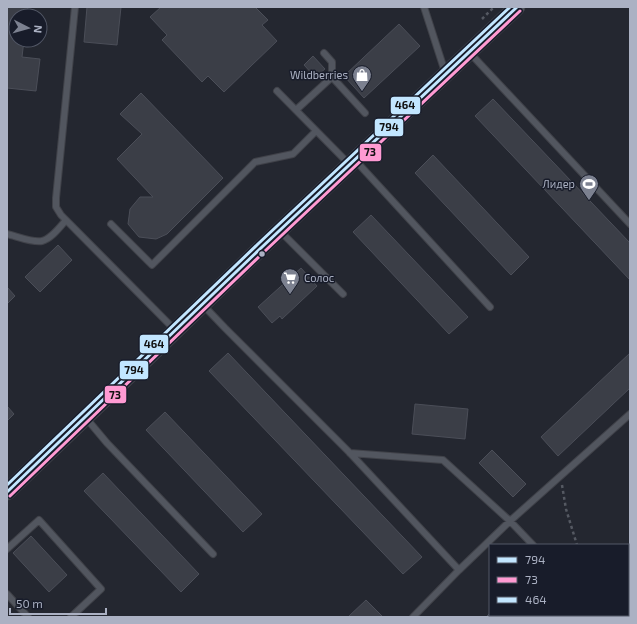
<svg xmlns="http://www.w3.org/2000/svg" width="637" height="624" viewBox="0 0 637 624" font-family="'Exo 2',sans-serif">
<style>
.building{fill:#3b3e47;stroke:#4b4e58}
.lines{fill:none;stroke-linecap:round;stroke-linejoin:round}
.service-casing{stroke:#404249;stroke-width:8}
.tertiary-casing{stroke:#404249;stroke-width:17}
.path{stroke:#555962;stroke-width:2.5;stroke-dasharray:3 3;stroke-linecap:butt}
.service{stroke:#52565f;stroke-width:6}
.tertiary{stroke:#52565f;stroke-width:15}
.bus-1-casing{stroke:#181c2a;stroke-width:6}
.bus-2-casing{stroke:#181c2a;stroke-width:6}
.bus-3-casing{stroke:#181c2a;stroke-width:6}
.bus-1{stroke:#c2e6ff;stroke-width:3}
.bus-2{stroke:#ff9ad2;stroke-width:3}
.bus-3{stroke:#c2e6ff;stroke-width:3}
.bus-dot{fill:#abb1c3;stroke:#181c2a;stroke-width:1.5}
.labels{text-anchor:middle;stroke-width:3;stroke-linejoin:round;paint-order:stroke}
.poi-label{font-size:11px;fill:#abb1c3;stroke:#181c2a;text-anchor:end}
.line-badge{stroke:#181c2a;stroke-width:1.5}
.pale-badge-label{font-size:11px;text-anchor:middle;font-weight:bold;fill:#111}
</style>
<rect width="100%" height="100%" fill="#242730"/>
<path class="building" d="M7,7H28L27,16H16V40H24L22,57L40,59L36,91L7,88Z
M87,7H121L117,45L84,42Z
M161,7H255L268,20L262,25L277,41L224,92L208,76L202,82L162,40L167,35L150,17Z
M399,24L420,46L364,98L344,76Z
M313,56L325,69L315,77L304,65Z
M141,93L223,178L167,234L156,239L139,237L128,224L130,209L140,197H153L117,159L142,134L120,114Z
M493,99L630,243V280L475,116Z
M433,155L529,257L511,275L415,173Z
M371,215L468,317L449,334L353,232Z
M58,245L72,260L40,292L25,277Z
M301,268L317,286L282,319L280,316L272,323L258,307Z
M7,287L15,296L7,304Z
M228,353L422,557L403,574L209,371Z
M630,353V388L558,456L541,437Z
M415,404L468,409L465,439L412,434Z
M7,406L14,414L7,421Z
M165,412L262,514L243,532L146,430Z
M492,450L526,484L513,497L479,463Z
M103,473L199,574L181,592L84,491Z
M31,536L67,575L49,592L13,553Z
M366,600L383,617H348Z
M490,613V615H523L521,617H486Z"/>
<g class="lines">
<g class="service-casing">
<path id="service" d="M75,7L56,198V207L61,215L176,331
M424,7L445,72
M469,52L630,224
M324,53L332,62V77
M277,91L350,165
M296,110L332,77L365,113
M355,160L490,307
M111,224L152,265L255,162L293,154L316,131
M280,231L343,294
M7,234C16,236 33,243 42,241C51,239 60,227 66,220
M203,305L225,328L350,453L459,570
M86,418L107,443L213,554
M350,453L443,460L510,521L533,545
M7,549L39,520L101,589L71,617
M7,594L28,617
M413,617L459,570L510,521L630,414
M535,617L537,615"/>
</g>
<g class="tertiary-casing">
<path id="tertiary" d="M7,492C93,411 177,329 262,247C347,167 432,87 517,7"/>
</g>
<path class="path" d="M482,19L494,7
M562,485L566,509L577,545
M628,613L630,615
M620,617L621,615"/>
<use href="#service" class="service"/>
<use href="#tertiary" class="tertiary"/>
<g class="bus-1-casing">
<path id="bus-1" d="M7,492L262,247L517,7"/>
</g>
<g class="bus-2-casing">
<path id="bus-2" d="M10,496L265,251L520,11"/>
</g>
<g class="bus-3-casing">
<path id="bus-3" d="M7,485L259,243L510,7"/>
</g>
<use href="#bus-1" class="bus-1"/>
<use href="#bus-2" class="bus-2"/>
<use href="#bus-3" class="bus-3"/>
</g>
<defs>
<g id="shop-pin" transform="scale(1)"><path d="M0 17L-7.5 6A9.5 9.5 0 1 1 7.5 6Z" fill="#7c8190" stroke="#181c2a"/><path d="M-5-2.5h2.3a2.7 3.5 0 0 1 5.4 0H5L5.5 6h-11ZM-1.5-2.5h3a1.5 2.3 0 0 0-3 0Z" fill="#fff"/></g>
<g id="stadium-pin" transform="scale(1)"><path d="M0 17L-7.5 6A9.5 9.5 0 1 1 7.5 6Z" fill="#7c8190" stroke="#181c2a"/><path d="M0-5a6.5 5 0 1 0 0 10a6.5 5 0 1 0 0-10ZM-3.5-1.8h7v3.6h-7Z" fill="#fff"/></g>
<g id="supermarket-pin" transform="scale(1)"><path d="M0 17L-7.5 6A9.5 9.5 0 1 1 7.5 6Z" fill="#7c8190" stroke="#181c2a"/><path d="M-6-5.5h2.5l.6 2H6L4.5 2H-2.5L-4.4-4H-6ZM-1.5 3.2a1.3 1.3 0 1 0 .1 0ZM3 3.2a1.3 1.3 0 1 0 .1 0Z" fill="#fff"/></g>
</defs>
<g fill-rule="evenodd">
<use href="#shop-pin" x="362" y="75"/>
<use href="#stadium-pin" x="589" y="184"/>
<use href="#supermarket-pin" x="290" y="278"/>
</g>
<circle class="bus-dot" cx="262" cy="254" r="3.5"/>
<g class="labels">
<g class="poi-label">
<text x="348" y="79">Wildberries</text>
<text x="575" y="188">Лидер</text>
<text x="304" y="282" text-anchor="start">Солос</text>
</g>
</g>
<g class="line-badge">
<rect x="390" y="96" width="31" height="19" rx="4" fill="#c2e6ff"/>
<rect x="374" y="118" width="30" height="19" rx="4" fill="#c2e6ff"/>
<rect x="359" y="143" width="23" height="19" rx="4" fill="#ff9ad2"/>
<rect x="139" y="334" width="30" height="20" rx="4" fill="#c2e6ff"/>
<rect x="119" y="360" width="30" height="20" rx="4" fill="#c2e6ff"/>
<rect x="104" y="385" width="23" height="19" rx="4" fill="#ff9ad2"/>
</g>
<g class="pale-badge-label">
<text x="405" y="109">464</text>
<text x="389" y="131">794</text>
<text x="370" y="156">73</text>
<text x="154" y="348">464</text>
<text x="134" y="374">794</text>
<text x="115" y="399">73</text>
</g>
<rect width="637" height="624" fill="none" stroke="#abb1c3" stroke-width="16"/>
<rect x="489" y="544" width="140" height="72" fill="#181c2a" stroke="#535867"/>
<rect x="497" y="557" width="20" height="6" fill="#c2e6ff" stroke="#535867"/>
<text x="525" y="564" font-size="12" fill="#abb1c3">794</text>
<rect x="497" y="577" width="20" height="6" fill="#ff9ad2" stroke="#535867"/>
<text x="525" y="584" font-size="12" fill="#abb1c3">73</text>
<rect x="497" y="597" width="20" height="6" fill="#c2e6ff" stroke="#535867"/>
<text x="525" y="604" font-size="12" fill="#abb1c3">464</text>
<g transform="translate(28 28) rotate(96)"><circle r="19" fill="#181c2a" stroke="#535867"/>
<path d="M0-3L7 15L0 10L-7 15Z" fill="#7c8190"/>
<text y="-6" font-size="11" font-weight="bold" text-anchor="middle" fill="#abb1c3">N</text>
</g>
<path d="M10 608v6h96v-6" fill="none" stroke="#abb1c3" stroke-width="2"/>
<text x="16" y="608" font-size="12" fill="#abb1c3" stroke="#181c2a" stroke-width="3" paint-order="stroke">50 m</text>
</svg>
